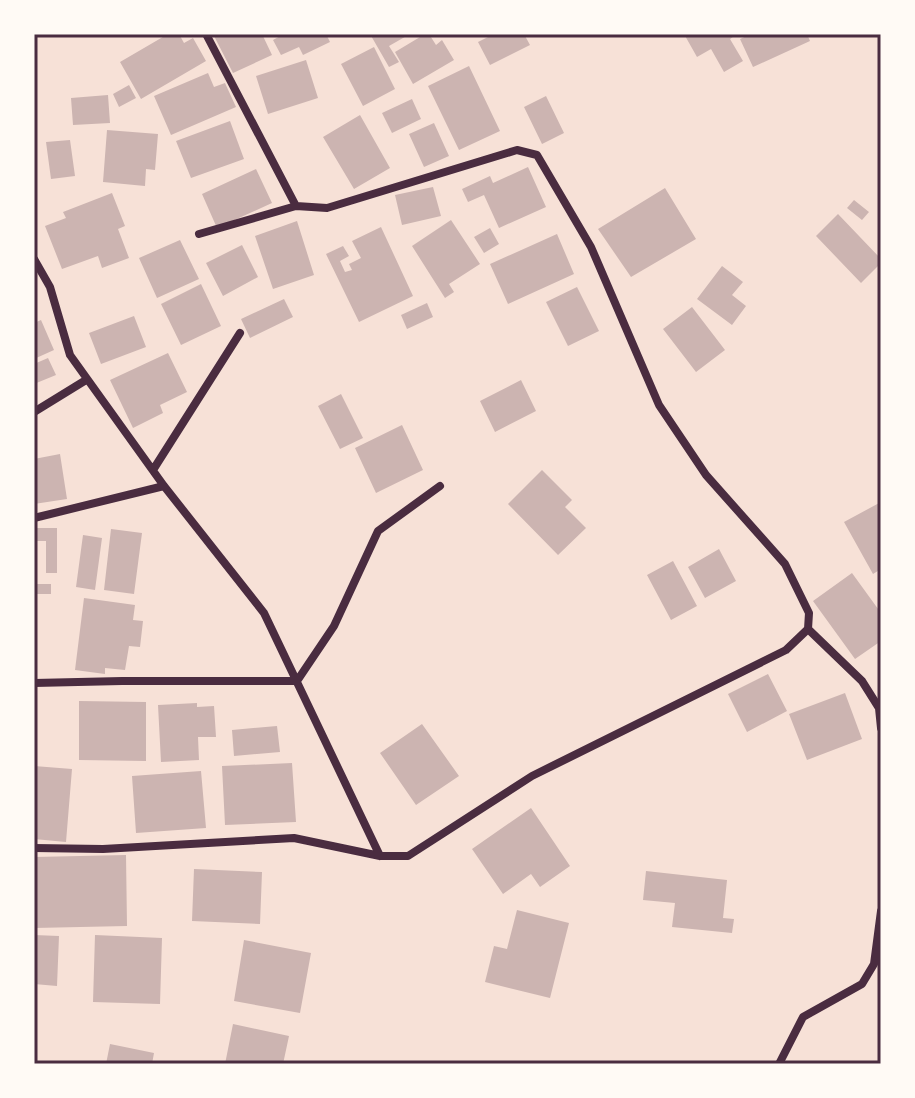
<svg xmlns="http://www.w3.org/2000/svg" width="915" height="1098" viewBox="0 0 915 1098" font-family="'Archivo Narrow',sans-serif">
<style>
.building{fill:#ccb4b1}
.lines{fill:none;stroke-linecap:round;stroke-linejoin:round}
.minor{stroke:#4a2c40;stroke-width:8}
.neatline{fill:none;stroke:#4a2c40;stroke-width:3}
</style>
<rect width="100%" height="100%" fill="#f7e1d7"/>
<path class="building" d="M168,34H179L184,43L193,38L206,61L141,99L120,62Z
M213,34H262L272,55L233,73Z
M284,34H326L330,42L303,55L299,47L281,55L273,40Z
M370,34H410L389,46L399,62L389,67Z
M425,34H429L436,45L442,40L454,60L413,84L395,52Z
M494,34H524L530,45L490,65L478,42Z
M684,34H737L730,39L743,61L724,72L711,49L697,57Z
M751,34H807L810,41L753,67L740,39Z
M374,47L395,89L363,106L341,64Z
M306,60L318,98L268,114L256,76Z
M469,66L500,131L459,150L428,86Z
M208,73L214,87L225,83L236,107L171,135L154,96Z
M129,85L136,98L119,107L113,94Z
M108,95L110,123L73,125L71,98Z
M546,96L564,133L542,144L524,107Z
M412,99L421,119L392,133L382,113Z
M360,115L390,168L354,189L323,137Z
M230,121L244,159L191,178L176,141Z
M434,123L449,156L424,167L409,134Z
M107,130L158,134L155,170L146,169L145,186L103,182Z
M70,140L75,176L51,179L46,142Z
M528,167L546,207L499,228L484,195L468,202L462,189L490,176L493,183Z
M256,169L272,203L217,228L202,194Z
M433,187L441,216L402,225L395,195Z
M665,188L696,239L631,277L598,229Z
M112,193L125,226L118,229L129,258L102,268L98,256L62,269L45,226L66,218L63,212Z
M854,200L869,212L862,220L847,208Z
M838,214L881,259V263L861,283L816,236Z
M451,220L480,264L449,284L454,292L445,298L412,246Z
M297,221L314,275L273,289L255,236Z
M381,227L413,296L359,322L326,254L343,246L349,256L340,261L345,272L352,270L349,264L361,258L352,241Z
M490,228L499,244L484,253L474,237Z
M557,234L574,274L508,304L490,264Z
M180,240L199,279L157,298L139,258Z
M242,245L258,277L223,296L206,263Z
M722,266L743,282L732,295L746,306L732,325L697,299Z
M201,284L221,326L181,345L161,304Z
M577,287L599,331L568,346L546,302Z
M284,299L293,317L250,338L241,319Z
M427,303L433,317L407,329L401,315Z
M692,307L725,350L696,372L663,329Z
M134,316L146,347L101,364L89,333Z
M41,320L54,350L34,359V323Z
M168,353L187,392L160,405L163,413L133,428L110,380Z
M48,358L56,375L34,384V364Z
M521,380L536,411L495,432L480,401Z
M341,394L363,438L340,449L318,406Z
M402,425L423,470L376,493L355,448Z
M60,454L67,499L34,504V459Z
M542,470L572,500L565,507L586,528L558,555L508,504Z
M881,502V569L873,574L844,522Z
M34,528H57V573H46V541H34Z
M111,529L142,533L134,594L104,590Z
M83,535L102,538L95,590L76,587Z
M719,549L736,581L705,598L688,567Z
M673,561L697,606L671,620L647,575Z
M852,573L881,613V641L855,659L813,601Z
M34,584H51V594H34Z
M84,598L135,605L133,620L143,621L140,647L129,646L125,670L105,668V674L75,670Z
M768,674L787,711L747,732L728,694Z
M845,693L862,739L807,760L789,714Z
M79,701L146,702V761L79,760Z
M197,703V707L214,706L216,737H198L199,760L161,762L158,705Z
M422,724L459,776L416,805L380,753Z
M277,726L280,752L234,756L232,730Z
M292,763L296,822L225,825L222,766Z
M34,766L72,769L66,842L34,839Z
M201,771L206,828L136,833L132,776Z
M531,808L570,866L540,887L531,874L503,894L472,849Z
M126,855L127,926L34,928V857Z
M194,869L262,872L260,924L192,921Z
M646,871L727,880L723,918L734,919L732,933L672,927L675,903L643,900Z
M517,910L569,923L550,998L485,982L494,946L507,949Z
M34,935L59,936L57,986L34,984Z
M95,935L162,938L160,1004L93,1002Z
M244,940L311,953L300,1013L234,1001Z
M233,1024L289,1036L283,1064H225Z
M110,1044L154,1053L152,1064H106Z"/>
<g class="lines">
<path class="minor" d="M199,234L296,206
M34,259L50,287L70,355L164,486L264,613L380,856
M34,412L86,380
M153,470L240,333
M34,518L164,486
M808,629L862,681L879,708L881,728
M34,683L122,681H297L334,626L378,531L440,486
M34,848L103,849L294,838L380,856H408L532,776L786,650L808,629L809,613L785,564L706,475L659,405L591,247L537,155L517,150L327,208L296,206L206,34
M779,1064L803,1017L862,984L874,964L881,911"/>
</g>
<rect width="915" height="1098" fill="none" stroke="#fffaf5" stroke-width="72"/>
<rect x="36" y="36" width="843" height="1026" class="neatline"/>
</svg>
